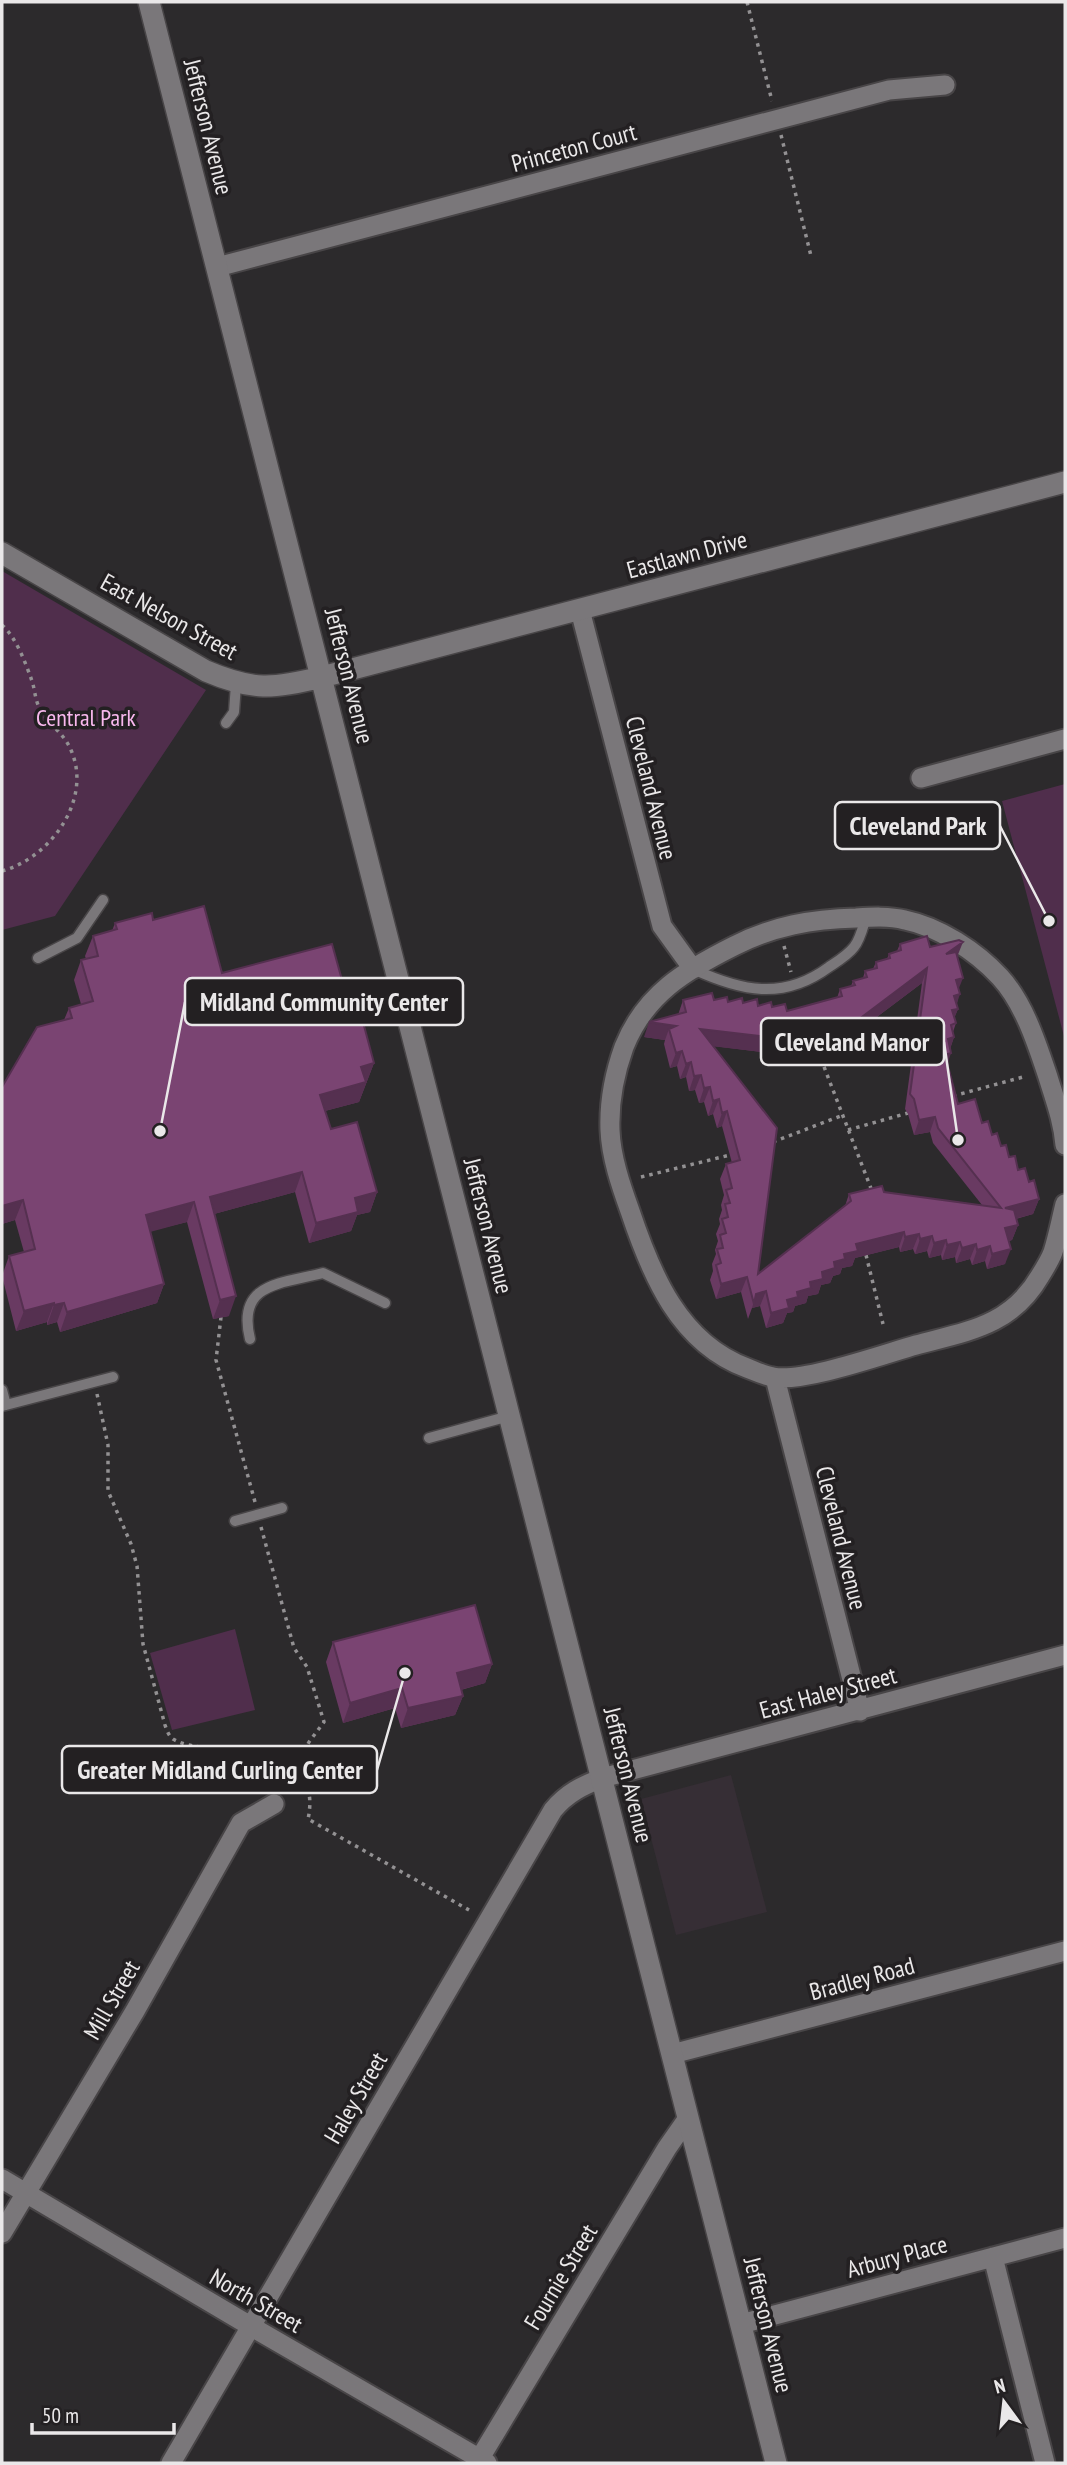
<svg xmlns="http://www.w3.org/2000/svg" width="1067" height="2465" viewBox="0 0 1067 2465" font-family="'PT Sans Narrow',sans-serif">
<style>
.built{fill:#362e35}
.green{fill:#502e4c}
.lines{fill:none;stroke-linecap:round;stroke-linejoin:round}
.service-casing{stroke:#484547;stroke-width:13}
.minor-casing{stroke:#484547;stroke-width:23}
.tertiary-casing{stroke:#484547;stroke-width:24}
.path{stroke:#939193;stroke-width:3.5;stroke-dasharray:3.5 5;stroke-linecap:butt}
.service{stroke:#7a777a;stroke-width:10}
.minor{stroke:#7a777a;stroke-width:19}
.tertiary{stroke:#7a777a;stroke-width:21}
.wall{fill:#693a62;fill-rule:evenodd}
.shaded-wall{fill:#553050}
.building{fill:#7a4472;stroke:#553050;stroke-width:2;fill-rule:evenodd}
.labels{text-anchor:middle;stroke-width:7;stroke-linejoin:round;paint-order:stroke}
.street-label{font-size:24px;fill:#eae8e9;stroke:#232022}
.park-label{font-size:24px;fill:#f9b8ee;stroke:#232022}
.leader{fill:none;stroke:#eae8e9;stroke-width:2.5}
.callout-dot{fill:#eae8e9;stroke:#232022;stroke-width:2.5}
.callout{fill:#232022;stroke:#eae8e9;stroke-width:2.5}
.callout-label{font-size:26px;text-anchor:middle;font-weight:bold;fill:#eae8e9}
</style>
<rect width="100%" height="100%" fill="#2c2a2c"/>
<path class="built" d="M731,1775L767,1912L676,1935L641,1799Z"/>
<path class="green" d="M2,571L206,690L55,916L2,930Z
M1065,784V1040L1002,801Z
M235,1629L255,1710L172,1730L150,1653Z"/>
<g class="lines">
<g class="service-casing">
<path id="service" d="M226,723L234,712L236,684
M38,958L77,938L103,900
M693,969C741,991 783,1001 829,967C838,961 848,955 854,947C860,940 863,927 866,917
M250,1339C236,1282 282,1284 323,1273L385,1303
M2,1390L6,1405
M2,1406L113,1377
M429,1438L509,1416
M235,1521L282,1508"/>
</g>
<g class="minor-casing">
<path id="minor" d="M217,267L889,90L945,85
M580,610L662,926L693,969
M921,778L1065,739
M1065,1145C1063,1121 1055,1100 1048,1077C1037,1044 1024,1003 1000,977C976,951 939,927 905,920C889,916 872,917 856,918C812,919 773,926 734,946C686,970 645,994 624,1047C615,1072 609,1103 610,1130C611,1157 621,1186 630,1211C651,1274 679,1343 747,1368C755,1371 765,1376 773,1377C803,1383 884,1354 916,1345C968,1331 1011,1326 1040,1276C1045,1268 1050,1260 1053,1252C1058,1236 1061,1220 1065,1204
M775,1378L860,1711
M672,2054L1065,1951
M2,2179L252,2327L487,2463
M2,2233L135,2011L241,1823L274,1804
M993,2257L1045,2463
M741,2324L1065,2238
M171,2463L553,1810C567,1793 582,1786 602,1778L1065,1655
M477,2463L667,2148L688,2118"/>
</g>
<g class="tertiary-casing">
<path id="tertiary" d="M149,2L776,2463
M2,553L206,671C253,691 273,689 322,677L1065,482"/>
</g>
<path class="path" d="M747,2L772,101
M781,135L811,256
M2,625C16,637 26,664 32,681C35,690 35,699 39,707C48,724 64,733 71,750C93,800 50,858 2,871
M784,946L791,972
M821,1059L872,1191
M953,1096L1023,1077
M848,1130L908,1113
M773,1142L843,1115
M641,1177L730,1155
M866,1255L883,1324
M221,1317L216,1360L255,1502
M97,1394L108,1445V1491L131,1544L137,1566L143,1644L165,1725C167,1731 169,1736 173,1739C186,1747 201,1745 214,1752C224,1757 236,1769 248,1769C257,1769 265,1764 274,1764C306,1766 314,1792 308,1819L469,1910
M261,1527L294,1648L307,1667L324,1722L309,1742L283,1790"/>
<use href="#service" class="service"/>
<use href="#minor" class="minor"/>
<use href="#tertiary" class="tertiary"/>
</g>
<path class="wall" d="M153,920L222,973L347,998L374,1063L359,1102L325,1111L331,1129L377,1192L370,1212L357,1215L351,1231L309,1243L295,1192L214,1214L229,1316L213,1319L187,1222L150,1231L164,1284L157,1303L60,1332L57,1322L47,1325V1322L16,1331L2,1276L9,1256L24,1252L15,1220L2,1224V1087L64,1020L69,1008L81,1004L74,980L81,960L86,959L85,956L93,936L112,931L115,923Z
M900,944L930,947L957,957L959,989L957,1004L958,1009L954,1018L956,1023L953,1032L954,1037L950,1049L948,1064L958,1104L982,1123L1029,1182L1039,1199L1033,1214L1016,1219L1018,1225L1012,1240L1009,1241L1005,1264L987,1269L985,1261L972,1265L970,1259L956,1263L955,1257L942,1260L941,1255L929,1258L927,1251L915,1254L913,1249L900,1252L899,1247L855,1258L852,1266L842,1268L840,1274L833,1276L830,1283L821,1285L818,1294L808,1296L806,1303L795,1306L793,1312L787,1313L783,1323L766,1328L760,1306L752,1308L748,1319L741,1292L716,1299L710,1280L713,1271L712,1264L716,1254L715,1250L718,1241L716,1234L720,1224L719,1219L722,1210L721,1205L724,1195L720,1179L726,1164L732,1163L722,1126L717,1128L713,1114L708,1116L704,1102L699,1103L695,1090L689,1091L686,1077L680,1079L677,1066L670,1068L664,1044L665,1040L644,1037L678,1015L683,1000H714L743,1003L772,1007L787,1011L837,998L840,989L851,986L853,981L863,978L865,971L873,969L876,962L887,959L889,954L897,951ZM922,983L905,1109L908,1114L914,1135L930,1132L933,1143L982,1205L884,1192L849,1194L845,1206L758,1274L777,1128L713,1046L821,1059Z
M333,1642L492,1664L485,1683L461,1690L463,1696L455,1715L401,1728L395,1708L343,1723L326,1662Z"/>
<path class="shaded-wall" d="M963,942L957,957L946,954Z
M927,968L922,983L821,1059L694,1044L700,1029L826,1044Z
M963,978L957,993L956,980Z
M960,994L955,1009L954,996Z
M958,1009L952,1024V1010Z
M649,1022L676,1026L669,1029L665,1040L644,1037Z
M954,1037L949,1052L948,1039Z
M682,1051L677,1066L670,1068L676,1053Z
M951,1053L946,1068L945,1055Z
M691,1062L686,1077L680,1079L686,1064Z
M374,1063L359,1102L313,1114L320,1095L361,1067Z
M701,1075L695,1090L689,1091L694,1076Z
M710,1087L704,1102L699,1103L704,1088Z
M719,1099L713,1114L708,1116L713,1101Z
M727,1111L722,1126L717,1128L722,1113Z
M935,1117L930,1132L914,1135L919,1120Z
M302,1172L295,1192L203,1217L210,1197Z
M377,1192L370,1212L357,1215L351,1231L309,1243L316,1223L355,1198Z
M1039,1199L1033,1214L999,1223L1005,1208Z
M23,1200L15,1220L2,1224V1206Z
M194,1202L187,1222L139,1235L146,1215Z
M1018,1225L1012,1240L1000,1243L1005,1228Z
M904,1232L899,1247L855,1258L852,1266L842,1268L840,1274L833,1276L830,1283L821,1285L818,1294L808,1296L806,1303L795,1306L793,1312L787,1313L783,1323L766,1328L771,1313L856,1244Z
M919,1234L913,1249L900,1252L905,1237Z
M932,1236L927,1251L915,1254L920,1239Z
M946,1240L941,1255L929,1258L934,1243Z
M960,1242L955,1257L942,1260L947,1245Z
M976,1244L970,1259L956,1263L962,1248Z
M990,1246L985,1261L972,1265L977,1250Z
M1011,1249L1005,1264L987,1269L992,1254Z
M747,1277L741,1292L716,1299L721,1284Z
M164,1284L157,1303L60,1332L67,1312Z
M766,1291L760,1306L752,1308L756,1294Z
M236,1296L229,1316L213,1319L220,1300Z
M54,1303L47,1322L16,1331L24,1311Z
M64,1303L57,1322L47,1325L54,1305Z
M492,1664L485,1683L449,1693L457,1673Z
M402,1688L395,1708L343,1723L350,1703Z
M463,1696L455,1715L401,1728L408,1708Z"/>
<path class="building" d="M204,906L222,973L332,944L347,998L356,996L374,1063L361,1067L366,1082L320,1095L331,1129L357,1122L377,1192L355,1198L358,1212L316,1223L302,1172L210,1197L236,1296L220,1300L194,1202L146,1215L164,1284L67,1312L64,1303L54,1305V1303L24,1311L9,1256L35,1249L23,1200L2,1206V1087L37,1027L72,1018L69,1008L93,1001L81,960L98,956L93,936L117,929L115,923L152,913L153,920Z
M927,936L930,947L959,940L963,942L946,954L956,952L963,978L956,980L960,994L954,996L958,1009L952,1010L956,1023L951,1025L954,1037L948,1039L951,1053L945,1055L958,1104L975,1099L982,1123L988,1121L992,1135L997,1133L1001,1146L1006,1145L1009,1157L1015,1156L1018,1170L1025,1168L1029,1182L1034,1180L1039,1199L1005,1208L1014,1210L1018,1225L1005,1228L1011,1249L992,1254L990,1246L977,1250L976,1244L962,1248L960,1242L947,1245L946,1240L934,1243L932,1236L920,1239L919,1234L905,1237L904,1232L856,1244L858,1251L844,1254L845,1259L834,1262L835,1268L822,1272L823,1279L810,1282L811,1288L797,1292L798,1297L787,1300L789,1308L771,1313L766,1291L756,1294L754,1304L747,1277L721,1284L716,1265L721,1263L717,1249L723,1248L720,1235L726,1233L722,1219L728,1217L725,1204L730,1203L726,1190L732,1188L726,1164L740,1160L727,1111L722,1113L719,1099L713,1101L710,1087L704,1088L701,1075L694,1076L691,1062L686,1064L682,1051L676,1053L669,1029L676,1026L649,1022L686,1012L683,1000L712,993L714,1000L727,997L728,1002L742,998L743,1003L757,999L758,1006L771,1002L772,1007L785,1004L787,1011L842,996L840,989L855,985L853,981L867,977L865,971L877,968L876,962L890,958L889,954L901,950L900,944ZM927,968L910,1094L914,1099L919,1120L935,1117L938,1128L1001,1208L884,1192L882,1186L849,1194L851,1201L758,1274L777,1128L700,1029L826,1044Z
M475,1605L492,1664L457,1673L463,1696L408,1708L402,1688L350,1703L333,1642Z"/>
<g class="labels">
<g class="street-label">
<text transform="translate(208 127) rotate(76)" y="8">Jefferson Avenue</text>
<text transform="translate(574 148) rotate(-15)" y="8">Princeton Court</text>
<text transform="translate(687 555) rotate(-15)" y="8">Eastlawn Drive</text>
<text transform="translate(169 617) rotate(29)" y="8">East Nelson Street</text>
<text transform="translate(349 676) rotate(76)" y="8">Jefferson Avenue</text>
<text transform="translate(651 788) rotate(76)" y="8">Cleveland Avenue</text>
<text transform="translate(488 1226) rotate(76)" y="8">Jefferson Avenue</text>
<text transform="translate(841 1538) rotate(76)" y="8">Cleveland Avenue</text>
<text transform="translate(828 1693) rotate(-15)" y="8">East Haley Street</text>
<text transform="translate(628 1775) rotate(76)" y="8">Jefferson Avenue</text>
<text transform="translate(862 1979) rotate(-15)" y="8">Bradley Road</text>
<text transform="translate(112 2000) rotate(-60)" y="8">Mill Street</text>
<text transform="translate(356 2098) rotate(-60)" y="8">Haley Street</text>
<text transform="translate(897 2257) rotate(-15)" y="8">Arbury Place</text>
<text transform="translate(561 2277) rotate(-59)" y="8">Fournie Street</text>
<text transform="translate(256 2301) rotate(30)" y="8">North Street</text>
<text transform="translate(768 2325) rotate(76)" y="8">Jefferson Avenue</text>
</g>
<g class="park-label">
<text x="86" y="726">Central Park</text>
</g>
</g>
<path class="leader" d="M1049 921L1000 826M160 1131L185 1002M958 1140L944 1042M405 1673L377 1770"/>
<g class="callout-dot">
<circle cx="1049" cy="921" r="7"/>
<circle cx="160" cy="1131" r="7"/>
<circle cx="958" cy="1140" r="7"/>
<circle cx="405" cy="1673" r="7"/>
</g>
<g class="callout">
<rect x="835" y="802" width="165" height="47" rx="7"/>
<rect x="185" y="978" width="278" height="47" rx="7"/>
<rect x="761" y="1018" width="183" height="47" rx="7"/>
<rect x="62" y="1746" width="315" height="47" rx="7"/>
</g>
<g class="callout-label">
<text x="918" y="835">Cleveland Park</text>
<text x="324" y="1011">Midland Community Center</text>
<text x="852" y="1051">Cleveland Manor</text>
<text x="220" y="1779">Greater Midland Curling Center</text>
</g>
<rect width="1067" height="2465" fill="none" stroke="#eae8e9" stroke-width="7"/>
<g transform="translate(1004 2402) rotate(345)" stroke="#232022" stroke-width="5" paint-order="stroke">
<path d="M0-5L12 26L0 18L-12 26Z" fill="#eae8e9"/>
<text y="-10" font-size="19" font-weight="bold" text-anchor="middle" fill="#eae8e9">N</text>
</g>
<path d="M32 2423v10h142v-10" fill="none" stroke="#eae8e9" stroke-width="3.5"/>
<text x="42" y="2423" font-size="21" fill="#eae8e9" stroke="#232022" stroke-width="5" paint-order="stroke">50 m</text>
</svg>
